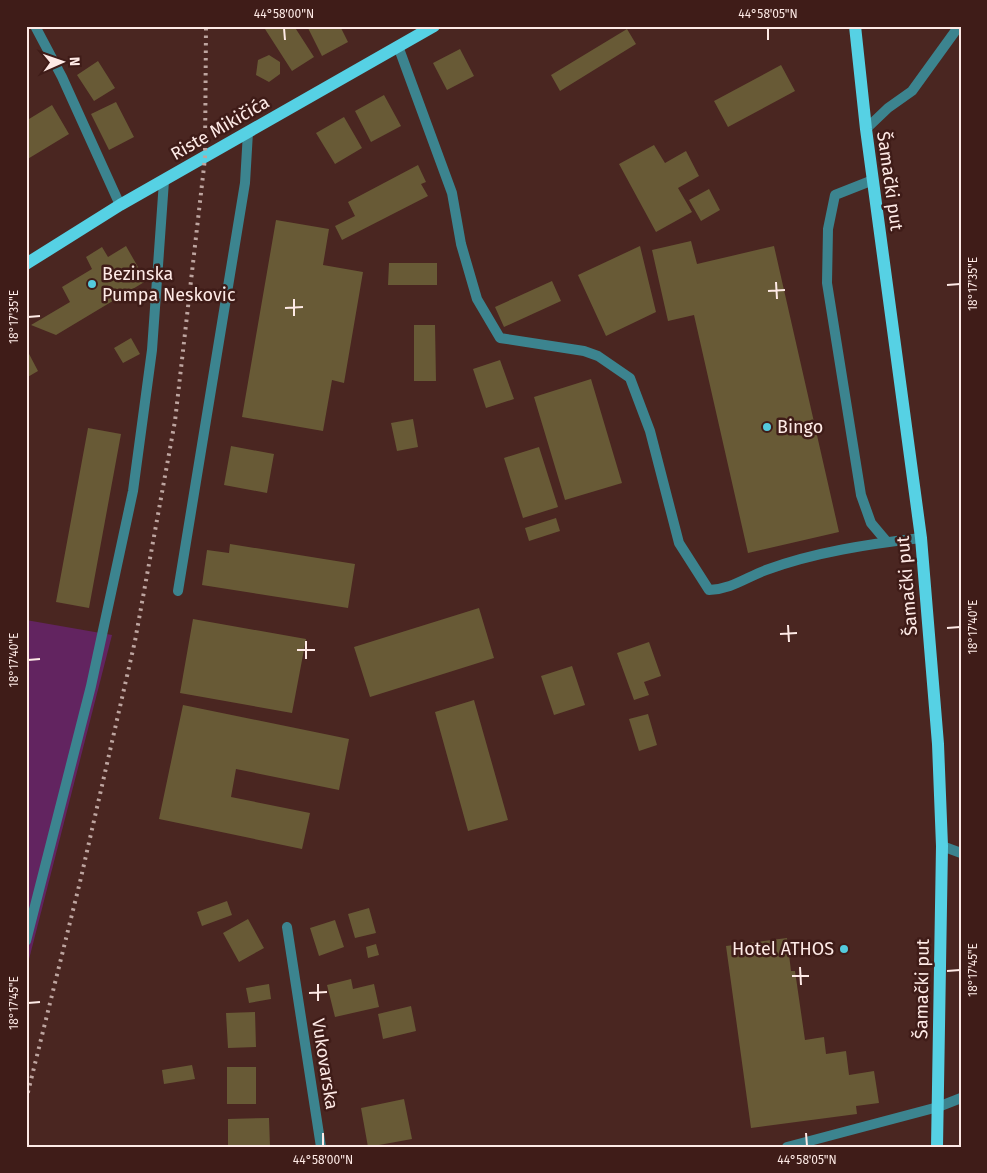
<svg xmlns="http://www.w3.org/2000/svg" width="987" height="1173" viewBox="0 0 987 1173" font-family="'Fira Sans',sans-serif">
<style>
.green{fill:#622460}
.building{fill:#685a36}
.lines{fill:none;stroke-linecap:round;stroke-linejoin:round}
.service{stroke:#3c848f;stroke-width:10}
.minor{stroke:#3c848f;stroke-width:10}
.primary{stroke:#56d1e4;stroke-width:12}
.rail{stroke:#bea5a0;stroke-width:4;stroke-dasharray:2.5 5;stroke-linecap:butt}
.ticks{fill:none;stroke:#feeae6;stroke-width:2}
.poi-dot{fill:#54cadd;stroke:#3f1c18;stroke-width:2}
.labels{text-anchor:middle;stroke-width:5;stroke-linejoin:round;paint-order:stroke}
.street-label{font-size:18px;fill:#feeae6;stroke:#3f1c18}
.poi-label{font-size:18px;fill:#feeae6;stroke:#3f1c18;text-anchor:start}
.neatline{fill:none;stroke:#feeae6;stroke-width:2}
.ticks-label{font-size:12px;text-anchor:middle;fill:#feeae6}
</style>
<rect width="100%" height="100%" fill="#4a2621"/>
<path class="green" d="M26,620L112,635L26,971Z"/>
<path class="building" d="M270,26H294L314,57L292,71L265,29Z
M307,26H340L348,42L322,56Z
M627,29L636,44L560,91L551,75Z
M460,49L474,76L447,90L433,63Z
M269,55L280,62V74L269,82L256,75L258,60Z
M98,61L115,88L94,101L77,75Z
M781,65L795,91L728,127L714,101Z
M384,95L401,126L371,142L355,111Z
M116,102L134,137L109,150L91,114Z
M52,105L69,134L26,160V114L29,119Z
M344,117L362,148L335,164L316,133Z
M654,145L665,163L686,151L699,176L678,188L692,212L656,232L619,164Z
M418,165L426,182L421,184L428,196L342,240L335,226L355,216L348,202Z
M709,189L720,210L701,221L689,200Z
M276,220L329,229L323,265L363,272L344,383L332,380L323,431L242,417Z
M691,241L697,264L774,246L839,532L748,553L694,315L668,321L652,250Z
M126,246L146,281L56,335L31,325L70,302L62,287L92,269L86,257L102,247L108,257Z
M640,246L656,312L606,336L578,275Z
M389,263H437V285H388Z
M552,281L561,301L504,327L495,307Z
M414,325H435L436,381H414Z
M131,338L140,354L123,363L114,348Z
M28,352L38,371L26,378V354Z
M500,360L514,399L486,408L473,369Z
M591,379L622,483L565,500L534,397Z
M413,419L418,447L397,451L391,423Z
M88,428L121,434L89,608L56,602Z
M231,446L274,454L267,493L224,485Z
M539,447L558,507L523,518L504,458Z
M556,518L560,531L529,541L525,528Z
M230,544L355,564L348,608L202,585L207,550L229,553Z
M479,608L494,658L370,697L354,647Z
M193,619L306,639L292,713L180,693Z
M649,642L661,676L644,682L649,695L634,700L617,653Z
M572,666L585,705L554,715L541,676Z
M474,700L508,820L468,831L435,712Z
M183,705L349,739L339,790L236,769L231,797L310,813L302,849L159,819Z
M648,714L657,745L639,751L629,719Z
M227,901L232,915L202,926L197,912Z
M369,908L376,933L355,938L348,914Z
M248,919L264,948L239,962L223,933Z
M335,920L344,947L319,956L310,928Z
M787,938L791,971H795L805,1040L824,1037L826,1054L846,1051L849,1075L874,1071L879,1103L856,1106L857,1114L751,1128L726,946Z
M376,944L379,955L368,958L366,947Z
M351,979L353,989L374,984L379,1007L335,1017L327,985Z
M269,984L271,999L249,1003L246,988Z
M411,1006L416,1031L383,1039L378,1014Z
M255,1012L256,1047L228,1048L226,1013Z
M192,1065L195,1079L164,1084L162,1070Z
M227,1067H256V1104H227Z
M404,1099L412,1139L368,1147L361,1108Z
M269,1118L270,1147H228V1119Z"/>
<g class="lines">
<path class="service" d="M398,46L452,193L461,244L477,299L500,338L584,351L598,356L630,378L650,431L679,543L709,590C732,589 745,578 766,570C815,552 869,544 921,538
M866,129L888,108L912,91L959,26
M873,180L835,195L828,229L827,283L861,495L871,523L887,542
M178,591L245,183L248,132
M942,846L961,853
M26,941L91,686L133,491L152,350L164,181
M938,1107L961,1098"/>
<path class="minor" d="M35,26L62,77L120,205
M287,927L321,1147
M787,1147L938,1107"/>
<path class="primary" d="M855,26L866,129L921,538L938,744L942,846L937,1147
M26,264L120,205L434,26"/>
<path class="rail" d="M26,1100L80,882L135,641L175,421L205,158L206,26"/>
</g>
<path class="ticks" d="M284,28L285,40M768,28V40M776,282L777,299M947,285L960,284M768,291L785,290M294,299V316M285,308L303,307M28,317L40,316M788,625L789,642M947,628L960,627M780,634L797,633M306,641V659M297,650H315M28,660L40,659M800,967L801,985M947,971L960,970M792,976H809M318,984V1001M309,993L327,992M28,1003L40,1002M323,1133V1146M806,1133L807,1146"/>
<g class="poi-dot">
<circle cx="92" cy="284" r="5"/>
<circle cx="767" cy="427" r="5"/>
<circle cx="844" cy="949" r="5"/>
</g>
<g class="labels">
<g class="street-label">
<text transform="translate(220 128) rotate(-30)" y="6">Riste Mikičića</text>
<text transform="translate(890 181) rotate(82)" y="6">Šamački put</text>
<text transform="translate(907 586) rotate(-95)" y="6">Šamački put</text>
<text transform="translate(922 989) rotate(-89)" y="6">Šamački put</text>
<text transform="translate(325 1064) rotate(81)" y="6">Vukovarska</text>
</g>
<g class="poi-label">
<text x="102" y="280">Bezinska<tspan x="102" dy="21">Pumpa Neskovic</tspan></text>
<text x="777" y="433">Bingo</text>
<text x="834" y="955" text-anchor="end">Hotel ATHOS</text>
</g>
</g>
<rect width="987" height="1173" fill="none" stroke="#3f1c18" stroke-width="55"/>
<g transform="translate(62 62) rotate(88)" stroke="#3f1c18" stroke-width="4" paint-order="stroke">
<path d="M0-4L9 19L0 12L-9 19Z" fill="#feeae6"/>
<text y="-8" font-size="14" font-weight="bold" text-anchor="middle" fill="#feeae6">N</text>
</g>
<rect x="28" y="28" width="932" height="1118" class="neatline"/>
<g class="ticks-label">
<text x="284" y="18">44°58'00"N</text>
<text x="768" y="18">44°58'05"N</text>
<text transform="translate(973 284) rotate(-90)" y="4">18°17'35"E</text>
<text transform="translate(14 317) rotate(-90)" y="4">18°17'35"E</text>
<text transform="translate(973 627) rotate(-90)" y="4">18°17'40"E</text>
<text transform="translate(14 660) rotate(-90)" y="4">18°17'40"E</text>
<text transform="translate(973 970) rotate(-90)" y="4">18°17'45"E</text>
<text transform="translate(14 1003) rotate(-90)" y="4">18°17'45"E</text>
<text x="323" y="1164">44°58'00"N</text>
<text x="807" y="1164">44°58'05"N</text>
</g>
</svg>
